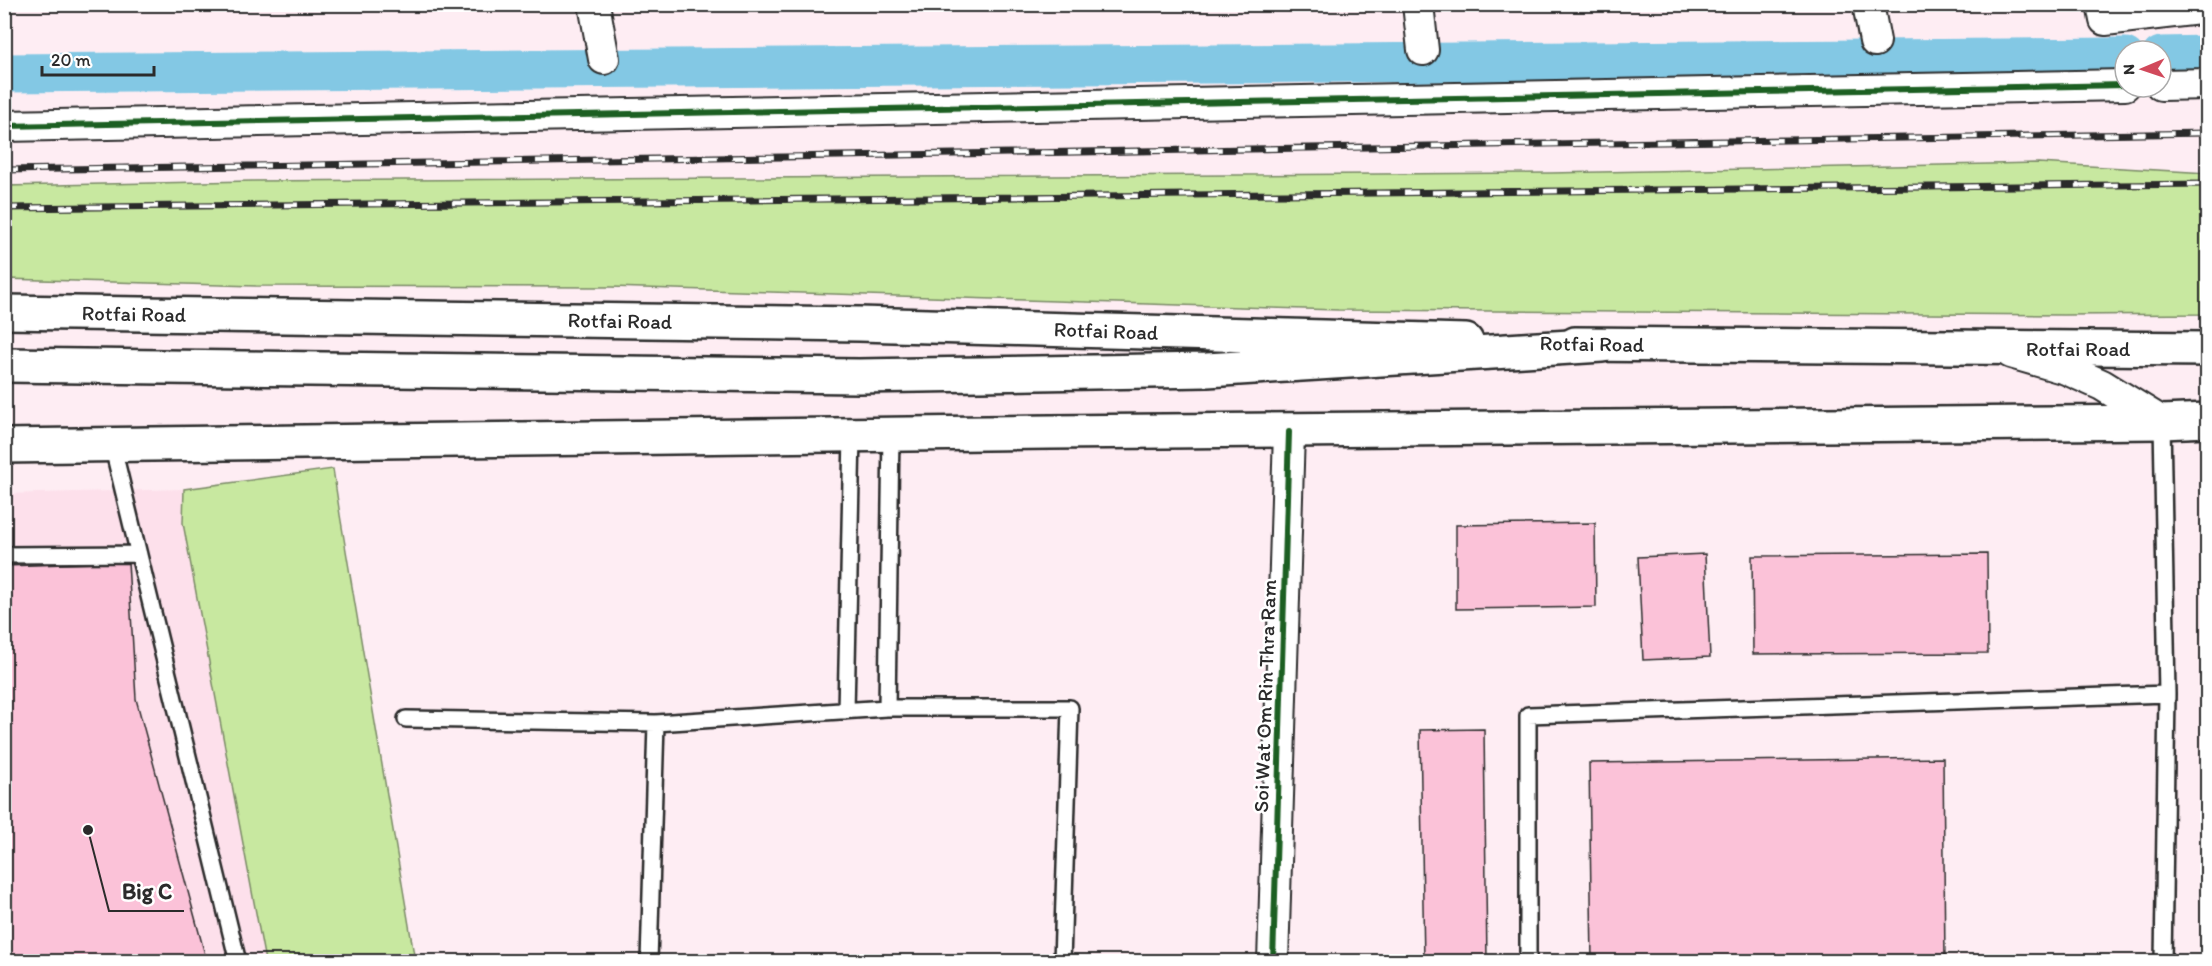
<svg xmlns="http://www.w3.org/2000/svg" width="2212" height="966" viewBox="0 0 2212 966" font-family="Itim,sans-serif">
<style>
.built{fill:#fde0eb}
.green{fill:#c8e8a0;stroke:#7a8a66;stroke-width:1.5}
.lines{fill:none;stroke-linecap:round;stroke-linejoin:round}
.canal{stroke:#83c8e4;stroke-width:39}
.building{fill:#fbc2d8;stroke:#2b2b2b;stroke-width:1.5}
.service-casing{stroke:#2b2b2b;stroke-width:20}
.minor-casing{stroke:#2b2b2b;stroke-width:34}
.secondary-casing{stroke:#2b2b2b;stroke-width:38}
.trunk-casing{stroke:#2b2b2b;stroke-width:38}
.service{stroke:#fff;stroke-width:15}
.minor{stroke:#fff;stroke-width:30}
.secondary{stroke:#fff;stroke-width:33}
.trunk{stroke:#fff;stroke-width:33}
.rail-casing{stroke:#2b2b2b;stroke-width:7}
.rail{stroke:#fff;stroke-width:4.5;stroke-dasharray:14;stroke-linecap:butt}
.cycleway-casing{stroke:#fff;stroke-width:10}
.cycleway{stroke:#1b5e20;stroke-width:6}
.labels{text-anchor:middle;stroke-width:5;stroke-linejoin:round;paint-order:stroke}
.street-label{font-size:21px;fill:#2b2b2b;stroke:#fff}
.leader{fill:none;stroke:#2b2b2b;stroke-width:2}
.callout-dot{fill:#2b2b2b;stroke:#fff;stroke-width:2}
.callout-label{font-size:22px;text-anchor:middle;font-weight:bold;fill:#2b2b2b;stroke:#fff;stroke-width:5;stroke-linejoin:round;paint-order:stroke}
</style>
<rect width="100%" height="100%" fill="#feedf3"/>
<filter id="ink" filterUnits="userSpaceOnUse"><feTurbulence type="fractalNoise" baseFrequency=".0167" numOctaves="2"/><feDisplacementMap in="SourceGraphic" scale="12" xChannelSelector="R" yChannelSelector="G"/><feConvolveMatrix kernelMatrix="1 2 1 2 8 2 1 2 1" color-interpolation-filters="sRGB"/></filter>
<g filter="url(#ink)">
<path class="built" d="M184,489L183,523L265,961H5L4,494Z"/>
<path class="green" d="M2038,163L2207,173V314L2063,315L1338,310L611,287L256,286L5,279V186L252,181L1551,173Z
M333,469L340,515L415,961H265L183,523L184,489Z"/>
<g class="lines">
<path class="canal" d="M2161,56L2208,55
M4,73L2125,57"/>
</g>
<path class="building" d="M1595,523L1596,607L1456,609V525Z
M1705,554L1710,657L1643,660L1638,557Z
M1987,554L1988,653L1753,654L1752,556Z
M128,562L136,699L207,962H4V566Z
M1484,729L1487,962H1424L1420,730Z
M1943,758L1945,962H1592L1589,763Z"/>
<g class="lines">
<g class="service-casing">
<path id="service" d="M2162,422L2167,694L2163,962
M891,433L887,708H1070L1062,962
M112,444L238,962
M4,555L139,554
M846,711L852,435
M406,719L656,723
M649,962L656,723L887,708
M1528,962V715L2167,694"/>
</g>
<g class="minor-casing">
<path id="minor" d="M594,4L604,59
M1418,4L1423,50
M1868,4L1875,41
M2102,4L2105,20L2208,8
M2161,85L2208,84
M4,126L2125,85
M2011,353L2066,369L2102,385L2162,422
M1273,962L1289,432"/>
</g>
<g class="secondary-casing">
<path id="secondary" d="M4,312L859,324L1466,341
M1575,344L2208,349
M4,446C723,432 1443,430 2162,422L2208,420"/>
</g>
<g class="trunk-casing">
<path id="trunk" d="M4,365L859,376L1207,370L1602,345"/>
</g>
<use href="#service" class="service"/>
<use href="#minor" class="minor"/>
<use href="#secondary" class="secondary"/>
<use href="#trunk" class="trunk"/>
<g class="rail-casing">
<path id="rail" d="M4,170L2208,133
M4,208L2208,184"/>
</g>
<use href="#rail" class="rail"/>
<g class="cycleway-casing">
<path id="cycleway" d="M4,126L2125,85
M1273,962L1289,432"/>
</g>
<use href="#cycleway" class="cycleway"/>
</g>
</g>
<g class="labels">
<g class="street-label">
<text transform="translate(134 314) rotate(1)" y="7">Rotfai Road</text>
<text transform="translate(620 321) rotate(1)" y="7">Rotfai Road</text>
<text transform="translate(1106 331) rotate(2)" y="7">Rotfai Road</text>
<text transform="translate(1592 344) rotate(1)" y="7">Rotfai Road</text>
<text x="2078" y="356">Rotfai Road</text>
<text transform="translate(1265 696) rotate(-88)" y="7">Soi Wat Om Rin Thra Ram</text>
</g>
</g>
<path class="leader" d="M88 830L109 911H184"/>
<circle class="callout-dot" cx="88" cy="830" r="6"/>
<g class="callout-label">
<text x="147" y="899">Big C</text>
</g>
<rect width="2212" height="966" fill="none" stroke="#fff" stroke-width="24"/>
<rect x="12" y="12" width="2188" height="942" fill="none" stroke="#2b2b2b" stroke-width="2" filter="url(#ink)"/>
<g transform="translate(2143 69) rotate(268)"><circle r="28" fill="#ffffff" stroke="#aaaaaa" stroke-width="1.5"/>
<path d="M0-4.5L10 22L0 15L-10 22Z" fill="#d1495b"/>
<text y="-9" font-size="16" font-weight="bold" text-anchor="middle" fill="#2b2b2b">N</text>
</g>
<path d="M42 66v9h112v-9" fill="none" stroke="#2b2b2b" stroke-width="3"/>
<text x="51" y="66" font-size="18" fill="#2b2b2b" stroke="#ffffff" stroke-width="4.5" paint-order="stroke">20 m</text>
</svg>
